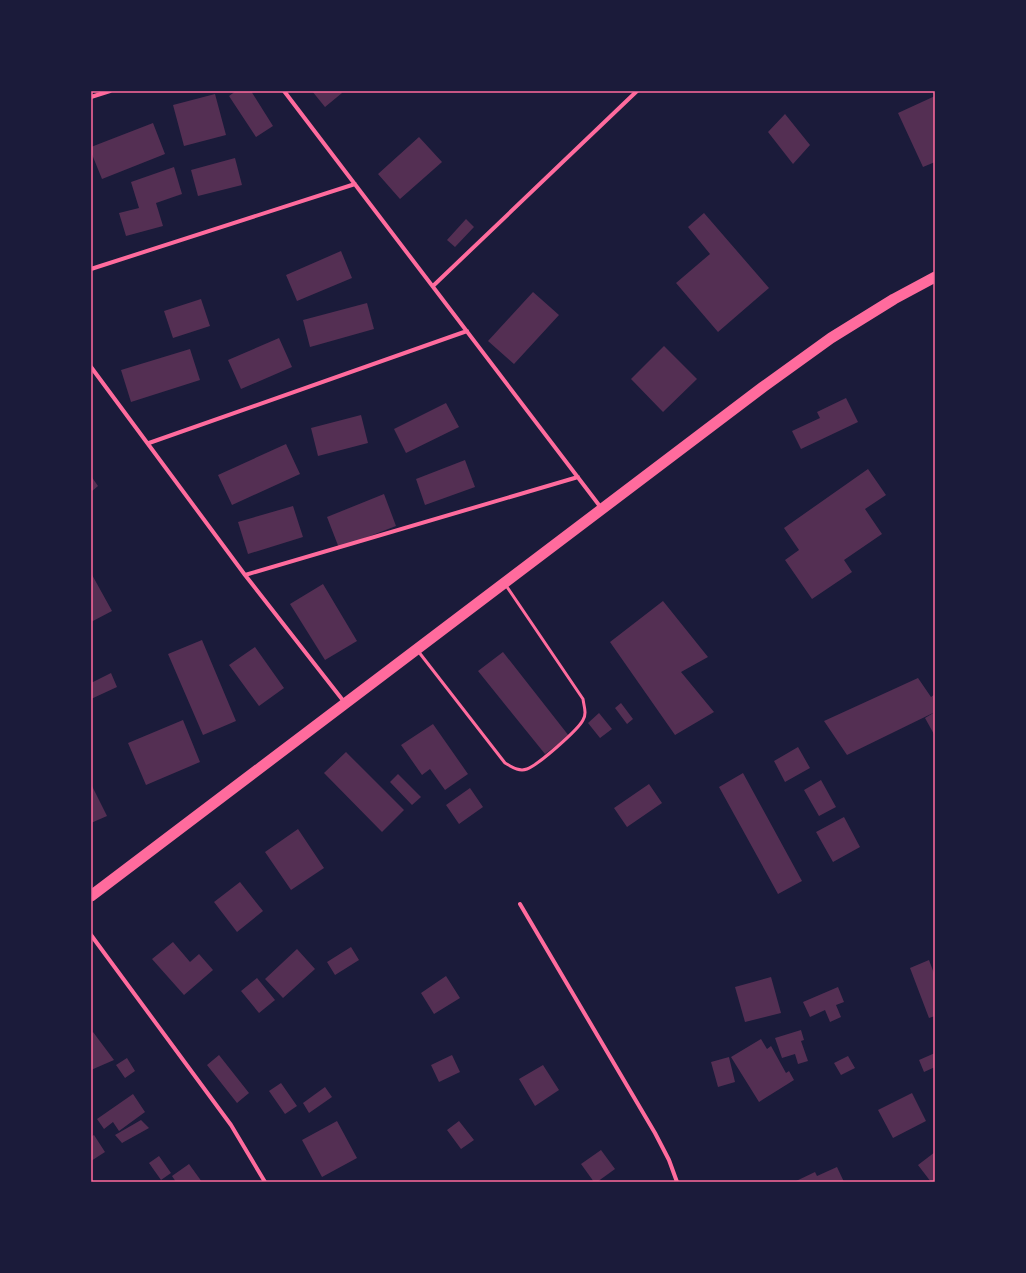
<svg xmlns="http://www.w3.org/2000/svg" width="1026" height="1273" viewBox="0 0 1026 1273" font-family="'Source Serif 4',serif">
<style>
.building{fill:#542f53}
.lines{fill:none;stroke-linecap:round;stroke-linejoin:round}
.service{stroke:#ff6b9d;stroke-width:3}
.minor{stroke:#ff6b9d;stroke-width:4}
.trunk{stroke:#ff6b9d;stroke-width:11}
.neatline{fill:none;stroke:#ff6b9d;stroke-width:1.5}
</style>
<rect width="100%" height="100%" fill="#1b1b3a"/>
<path class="building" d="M236,91H251L273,126L256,137L229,96Z
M312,91H340L342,93L325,107Z
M215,94L226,135L184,146L173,105Z
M935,96V162L923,167L898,113Z
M785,114L810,145L793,164L768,132Z
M153,123L165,154L102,179L91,152V147Z
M419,137L442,162L400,199L378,174Z
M235,158L242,185L198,196L191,170Z
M174,167L182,194L156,203L163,226L126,236L119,213L139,208L131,182Z
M704,213L769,288L718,332L676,283L710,254L688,227Z
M466,219L474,227L455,247L447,240Z
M341,251L352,278L297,301L286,275Z
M533,292L559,315L514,364L488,341Z
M201,299L210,326L173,338L164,311Z
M367,303L374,329L310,347L303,320Z
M279,338L292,367L241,389L228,360Z
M664,346L697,379L663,412L631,379Z
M190,349L200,380L131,402L121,370Z
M846,398L858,422L801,449L792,431L820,418L817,412Z
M446,403L459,427L406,453L394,429Z
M361,415L368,443L318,456L311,428Z
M286,444L300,474L232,505L218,475Z
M465,460L475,487L425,505L416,479Z
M868,469L886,495L865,509L882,534L844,560L852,572L812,599L785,560L799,550L784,528Z
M91,476L98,486L91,492Z
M384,494L396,526L339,548L327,517Z
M293,506L303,537L248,554L238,522Z
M91,573L112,611L91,622Z
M323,584L357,641L325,660L290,604Z
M663,601L708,657L681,672L714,712L675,735L610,642Z
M202,640L236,721L203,735L168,654Z
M255,647L284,688L259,706L229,665Z
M503,652L569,736L545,754L478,671Z
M111,673L117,687L91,699V683Z
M918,678L931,697L935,694V712L847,755L824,721Z
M621,703L633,719L627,724L615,708Z
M935,712V736L925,718Z
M599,713L612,729L600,738L588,723Z
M183,720L200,762L146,785L128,743Z
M433,724L468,774L445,790L430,769L422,775L401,745Z
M798,747L810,768L785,782L774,761Z
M346,752L404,810L382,832L324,773Z
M743,773L802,881L778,894L719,787Z
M398,774L421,797L412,805L390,782Z
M821,780L836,807L819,816L804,790Z
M91,784L107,816L91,823Z
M649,784L662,803L627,827L614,808Z
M470,788L483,807L459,824L446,805Z
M844,817L860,847L833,862L816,832Z
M298,829L324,868L291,890L265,852Z
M240,882L263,911L237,932L214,902Z
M173,942L190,962L199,954L213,970L184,995L152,959Z
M351,947L359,960L335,975L327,962Z
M297,949L315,969L283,998L265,979Z
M929,960L935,976V1016L929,1018L910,968Z
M446,976L460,998L434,1014L421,993Z
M771,977L781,1013L745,1022L735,987Z
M257,978L275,1000L259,1013L241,991Z
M838,987L844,1002L836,1005L841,1017L830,1022L825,1010L810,1017L803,1002Z
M801,1030L804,1040L801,1041L808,1061L798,1064L795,1054L782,1058L775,1038Z
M93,1032L114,1060L91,1070V1034Z
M761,1039L767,1049L771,1046L786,1073L789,1071L794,1080L759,1102L731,1057Z
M935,1053V1067L924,1072L919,1060Z
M219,1055L249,1093L237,1103L207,1065Z
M452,1055L460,1072L439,1082L431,1065Z
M848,1056L855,1068L841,1075L834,1063Z
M729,1057L735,1082L718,1087L711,1062Z
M127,1058L135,1071L125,1078L116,1065Z
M543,1065L559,1090L535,1106L519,1079Z
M281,1083L297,1106L285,1114L269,1091Z
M325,1087L332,1097L309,1113L303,1103Z
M912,1093L926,1121L893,1138L878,1110Z
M133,1094L145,1112L119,1131L113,1122L104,1129L97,1119Z
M141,1120L149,1128L122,1143L115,1135Z
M337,1121L357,1158L322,1177L302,1140Z
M459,1121L474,1140L461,1149L447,1130Z
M94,1135L105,1152L91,1161V1137Z
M601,1150L615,1169L597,1182H594L581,1164Z
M935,1152V1182H931L918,1165Z
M159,1156L171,1173L161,1180L149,1163Z
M189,1164L202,1182H176L172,1176Z
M837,1167L844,1182H794L815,1172L817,1176Z"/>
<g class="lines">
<path class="service" d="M418,651L505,763C512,767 519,772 527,769C538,765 578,730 583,720C587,713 584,707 583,699L505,584"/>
<path class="minor" d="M284,91L602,509
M91,97L110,91
M91,269L355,184
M433,286L637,91
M91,367L245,575L345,703
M149,443L467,331
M245,575L578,477
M520,904L655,1133L669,1160L677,1182
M91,935L231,1125L265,1182"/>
<path class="trunk" d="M91,896L763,387L831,338L894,299L935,277"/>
</g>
<rect width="1026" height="1273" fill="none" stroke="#1b1b3a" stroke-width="184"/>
<rect x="92" y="92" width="842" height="1089" class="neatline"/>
</svg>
